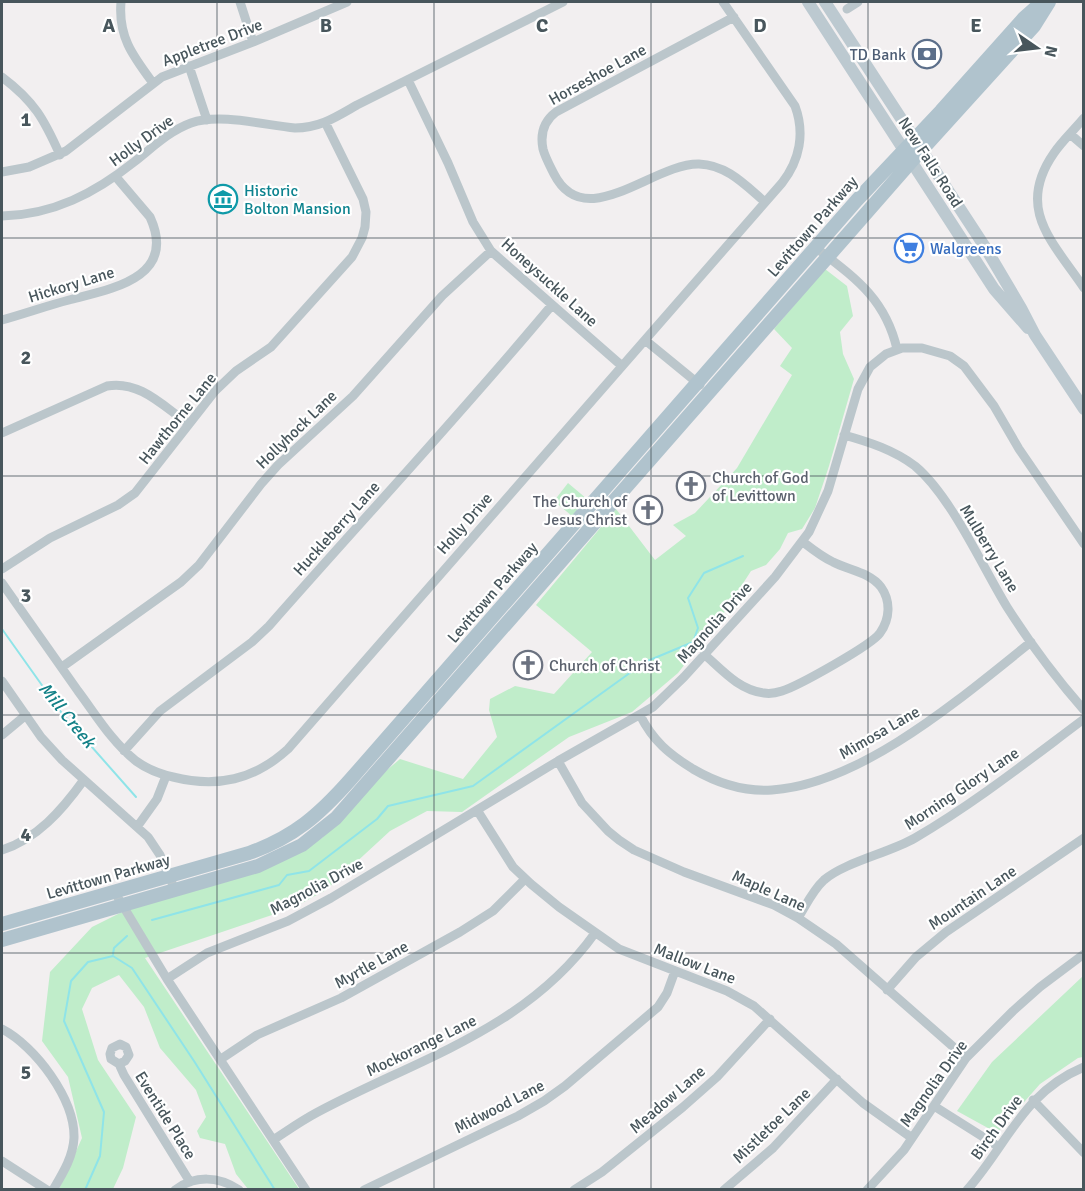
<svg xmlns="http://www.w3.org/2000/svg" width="1085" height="1191" viewBox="0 0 1085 1191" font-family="Signika,sans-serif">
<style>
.green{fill:#c0edca}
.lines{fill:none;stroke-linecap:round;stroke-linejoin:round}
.stream{stroke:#8fe4e8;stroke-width:2}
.street{stroke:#bbc6cb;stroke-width:9}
.secondary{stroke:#bcc9d0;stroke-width:12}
.primary{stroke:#b0c3cd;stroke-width:14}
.grid{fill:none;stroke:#48565c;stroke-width:1.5;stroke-opacity:0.55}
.labels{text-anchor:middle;stroke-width:4.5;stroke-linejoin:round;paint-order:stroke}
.street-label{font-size:16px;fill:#48565c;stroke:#fff}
.service-label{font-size:16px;fill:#4e5e75;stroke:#fff;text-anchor:end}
.culture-label{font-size:16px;fill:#0d838f;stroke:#fff;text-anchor:start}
.shop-label{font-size:16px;fill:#366cbe;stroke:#fff;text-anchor:start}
.worship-label{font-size:16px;fill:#5b616d;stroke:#fff;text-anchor:start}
.water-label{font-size:18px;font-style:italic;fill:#138187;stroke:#fff}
.grid-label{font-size:20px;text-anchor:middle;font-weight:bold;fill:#48565c;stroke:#fff;stroke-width:4.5;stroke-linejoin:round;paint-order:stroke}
</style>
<rect width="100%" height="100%" fill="#f2eff0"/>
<path class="green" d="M825,269L847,286L853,316L840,332L843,354L854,379L829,466L815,508L802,529L788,533L780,549L766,565L751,571L720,619L678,673L632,712L569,737L462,812L427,811L390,831L326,890L302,903L275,914L145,958L299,1189H248L236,1174L225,1144L200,1138L197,1131L206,1117L196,1090L160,1048L144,1007L119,975L92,988L82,1009L98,1060L136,1117L123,1168L113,1189H59L82,1138L68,1077L42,1041L50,972L92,927L120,913L322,838L380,776L400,759L463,779L497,737L489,710L490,699L515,686L554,694L592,652L536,605L616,509L655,560L686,536L673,525L695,513L737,468L792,375L780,366L792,348L774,329Z
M568,483L587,499L572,516L554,501Z
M1083,976V1057L1078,1058L1040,1084L997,1133L957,1111L992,1062Z"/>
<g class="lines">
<path class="stream" d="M2,629L61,712L136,797
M152,920L279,885L287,875L309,871L377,819L388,806L473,786L645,662L693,642L698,628L688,598L704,573L743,556
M113,954L114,948L127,936
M85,1190L100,1156L104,1112L64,1021L71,981L88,962L113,956L132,968L194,1061L275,1190"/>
<path class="street" d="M121,2C118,37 133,56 153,83
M240,2L253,42
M847,9L858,2
M734,17L556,112C544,121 540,134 543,149C545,157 550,166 554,174C585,235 653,163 699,164C727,165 745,185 765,202
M189,66L207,120
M2,77C34,101 44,119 60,155
M408,80L448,163L473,222L491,251L622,366
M1084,118C1074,130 1062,141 1054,153C1015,209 1053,242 1084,288
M1070,134L1084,146
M2,172L29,167L66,151L162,77L253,42L347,2
M2,216C53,215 95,193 134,162C152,148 169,131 191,123C220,113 264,125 295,128C320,128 336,117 357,105L563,2
M815,247C855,278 885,298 897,349
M2,320C24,314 46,306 69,300C111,289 178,278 150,217L116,177
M645,340L700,385
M2,433L107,386C140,380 164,407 189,424
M844,435C869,442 894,450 915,466C951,496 982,566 1007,607C1030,643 1056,678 1084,710
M2,569L50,538L118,505L135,493L215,391L236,371L271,347L352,257L362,238L365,227L366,212L363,199L326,124
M2,583C27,619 53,655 78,691C96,715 112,742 136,761C147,769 160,774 173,777C217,788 254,780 288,749L782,183C800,160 805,133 795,106L723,2
M704,654C722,670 739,690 764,693C770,694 776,693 782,691C798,686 872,645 880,633C890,619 891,601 881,587C870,572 848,570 833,562C822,557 812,549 803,542
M62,667L181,582L199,565L261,484L278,465L353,396L442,296L491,251
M2,681L41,737L62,760L148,837L160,855L175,890
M640,715C653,741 669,754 693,769C717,783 744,792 772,790C862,784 962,697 1031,642
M2,735L26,715
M124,751L160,711L252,642L269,626C363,519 460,415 552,305
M558,761L582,803L608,831L619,840L634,850L684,872L774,905L798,918L836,944L966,1058
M477,810L513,867L531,884L559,907L619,949L727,991L754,1006L863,1103L912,1138
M137,827L157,799L166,776
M2,850C37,839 62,810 83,781
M114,891L167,979L306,1190
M798,918C806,905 813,890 824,880C845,862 889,853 915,838C975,803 1029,760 1084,719
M167,979L207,953L288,921L331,898L558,761L653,707L684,677L775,577L809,532L828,491L858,389L870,367L886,354L902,348H922L950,356L964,366L994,406L1019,449L1084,544
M887,990L916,957L946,932L1084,838
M2,1029C35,1046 75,1099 74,1138C73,1157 63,1173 53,1190
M221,1059L257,1035L341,998L460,932L493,911L525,879
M119,1064L125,1061L129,1055L126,1047L120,1044L112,1048L110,1054L111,1059L119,1064L124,1075L190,1182
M1033,1100L1084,1153
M934,1106L999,1147
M273,1140C287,1131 301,1121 316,1113C416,1059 525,1031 595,933
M2,1161L47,1190
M175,1190C195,1175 219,1176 239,1190
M364,1190L518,1116L544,1101L565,1086L658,1007L667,993L675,971
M574,1190L602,1172L683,1107L717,1077L770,1019
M724,1190L773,1148L837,1079
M867,1190L904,1150L966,1058L1013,1011L1040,987L1084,954
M967,1190C1008,1144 1022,1093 1084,1067"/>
<path class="secondary" d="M808,2L994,289L1028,328
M825,2L985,247L1021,308L1035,335L1084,409"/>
<path class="primary" d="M2,924L249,853C294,837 319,815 350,780L857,200L941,111L1024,18L1042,2
M2,940L258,866L302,845L336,818L911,162L1034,26L1049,2"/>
</g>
<path class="grid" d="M217,2V1190M434,2V1190M651,2V1190M868,2V1190M2,238H1084M2,476H1084M2,715H1084M2,953H1084"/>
<defs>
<g id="bank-ring" transform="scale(1.5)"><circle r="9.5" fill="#fff" stroke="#5c6f8a" stroke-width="1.5"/><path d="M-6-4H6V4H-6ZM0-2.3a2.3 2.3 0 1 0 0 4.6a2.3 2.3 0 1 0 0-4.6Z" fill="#5c6f8a"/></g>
<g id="museum-ring" transform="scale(1.5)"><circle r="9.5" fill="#fff" stroke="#0f9aa8" stroke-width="1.5"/><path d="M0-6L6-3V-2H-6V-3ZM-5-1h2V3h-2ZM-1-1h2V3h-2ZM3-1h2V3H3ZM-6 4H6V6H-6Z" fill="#0f9aa8"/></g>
<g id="supermarket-ring" transform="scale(1.5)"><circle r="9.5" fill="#fff" stroke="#3f7fe0" stroke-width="1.5"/><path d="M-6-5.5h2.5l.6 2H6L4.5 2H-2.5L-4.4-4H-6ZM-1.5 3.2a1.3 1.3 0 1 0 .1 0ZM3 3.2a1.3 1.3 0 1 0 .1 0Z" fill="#3f7fe0"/></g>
<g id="church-ring" transform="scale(1.5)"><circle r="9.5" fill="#fff" stroke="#6b7280" stroke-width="1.5"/><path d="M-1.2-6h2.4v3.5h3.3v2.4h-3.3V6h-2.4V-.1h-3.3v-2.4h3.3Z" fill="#6b7280"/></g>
</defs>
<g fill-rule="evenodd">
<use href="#bank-ring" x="927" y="54"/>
<use href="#museum-ring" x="223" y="199"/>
<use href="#supermarket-ring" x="909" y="248"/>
<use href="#church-ring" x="691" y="486"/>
<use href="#church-ring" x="648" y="510"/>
<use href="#church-ring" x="528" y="665"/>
</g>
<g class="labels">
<g class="street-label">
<text transform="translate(212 42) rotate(-21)" y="6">Appletree Drive</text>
<text transform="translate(597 74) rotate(-29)" y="6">Horseshoe Lane</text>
<text transform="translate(141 140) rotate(-36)" y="6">Holly Drive</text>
<text transform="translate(931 162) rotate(57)" y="6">New Falls Road</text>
<text transform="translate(812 226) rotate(-49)" y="6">Levittown Parkway</text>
<text transform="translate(550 282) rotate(42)" y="6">Honeysuckle Lane</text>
<text transform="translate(71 284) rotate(-17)" y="6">Hickory Lane</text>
<text transform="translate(177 418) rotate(-51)" y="6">Hawthorne Lane</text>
<text transform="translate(296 429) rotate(-44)" y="6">Hollyhock Lane</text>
<text transform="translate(464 523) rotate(-49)" y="6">Holly Drive</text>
<text transform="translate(336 528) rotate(-48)" y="6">Huckleberry Lane</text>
<text transform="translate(990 548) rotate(59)" y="6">Mulberry Lane</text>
<text transform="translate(492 592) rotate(-49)" y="6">Levittown Parkway</text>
<text transform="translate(714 622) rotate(-48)" y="6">Magnolia Drive</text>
<text transform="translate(879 732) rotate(-30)" y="6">Mimosa Lane</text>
<text transform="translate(961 788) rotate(-34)" y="6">Morning Glory Lane</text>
<text transform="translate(108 876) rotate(-16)" y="6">Levittown Parkway</text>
<text transform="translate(316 886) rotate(-28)" y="6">Magnolia Drive</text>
<text transform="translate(769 890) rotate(24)" y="6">Maple Lane</text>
<text transform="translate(972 897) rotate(-34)" y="6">Mountain Lane</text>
<text transform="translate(695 963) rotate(21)" y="6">Mallow Lane</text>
<text transform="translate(371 964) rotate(-29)" y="6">Myrtle Lane</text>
<text transform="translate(421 1045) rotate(-26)" y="6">Mockorange Lane</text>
<text transform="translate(933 1083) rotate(-54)" y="6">Magnolia Drive</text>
<text transform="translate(667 1099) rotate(-41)" y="6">Meadow Lane</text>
<text transform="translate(499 1106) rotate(-27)" y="6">Midwood Lane</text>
<text transform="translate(166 1115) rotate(58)" y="6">Eventide Place</text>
<text transform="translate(771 1125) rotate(-44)" y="6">Mistletoe Lane</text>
<text transform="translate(996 1127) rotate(-54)" y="6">Birch Drive</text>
</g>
<g class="service-label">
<text x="906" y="60">TD Bank</text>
</g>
<g class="culture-label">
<text x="244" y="196">Historic<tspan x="244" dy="18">Bolton Mansion</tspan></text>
</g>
<g class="shop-label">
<text x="930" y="254">Walgreens</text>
</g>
<g class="worship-label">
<text x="712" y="483">Church of God<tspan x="712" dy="18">of Levittown</tspan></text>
<text x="627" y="507" text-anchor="end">The Church of<tspan x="627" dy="18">Jesus Christ</tspan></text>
<text x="549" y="671">Church of Christ</text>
</g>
<g class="water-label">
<text transform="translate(67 715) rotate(51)" y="6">Mill Creek</text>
</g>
</g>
<g class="grid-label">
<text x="109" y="32">A</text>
<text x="326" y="32">B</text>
<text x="542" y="32">C</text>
<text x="760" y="32">D</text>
<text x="976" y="32">E</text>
<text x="26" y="126">1</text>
<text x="26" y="364">2</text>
<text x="26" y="602">3</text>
<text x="26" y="841">4</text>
<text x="26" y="1079">5</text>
</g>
<rect width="1085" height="1191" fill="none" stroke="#48565c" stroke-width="6"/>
<g transform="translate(1037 48) rotate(104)" stroke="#ffffff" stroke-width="4.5" paint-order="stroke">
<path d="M0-4.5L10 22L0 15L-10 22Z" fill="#48565c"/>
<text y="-9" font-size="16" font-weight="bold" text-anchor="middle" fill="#48565c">N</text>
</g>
</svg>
